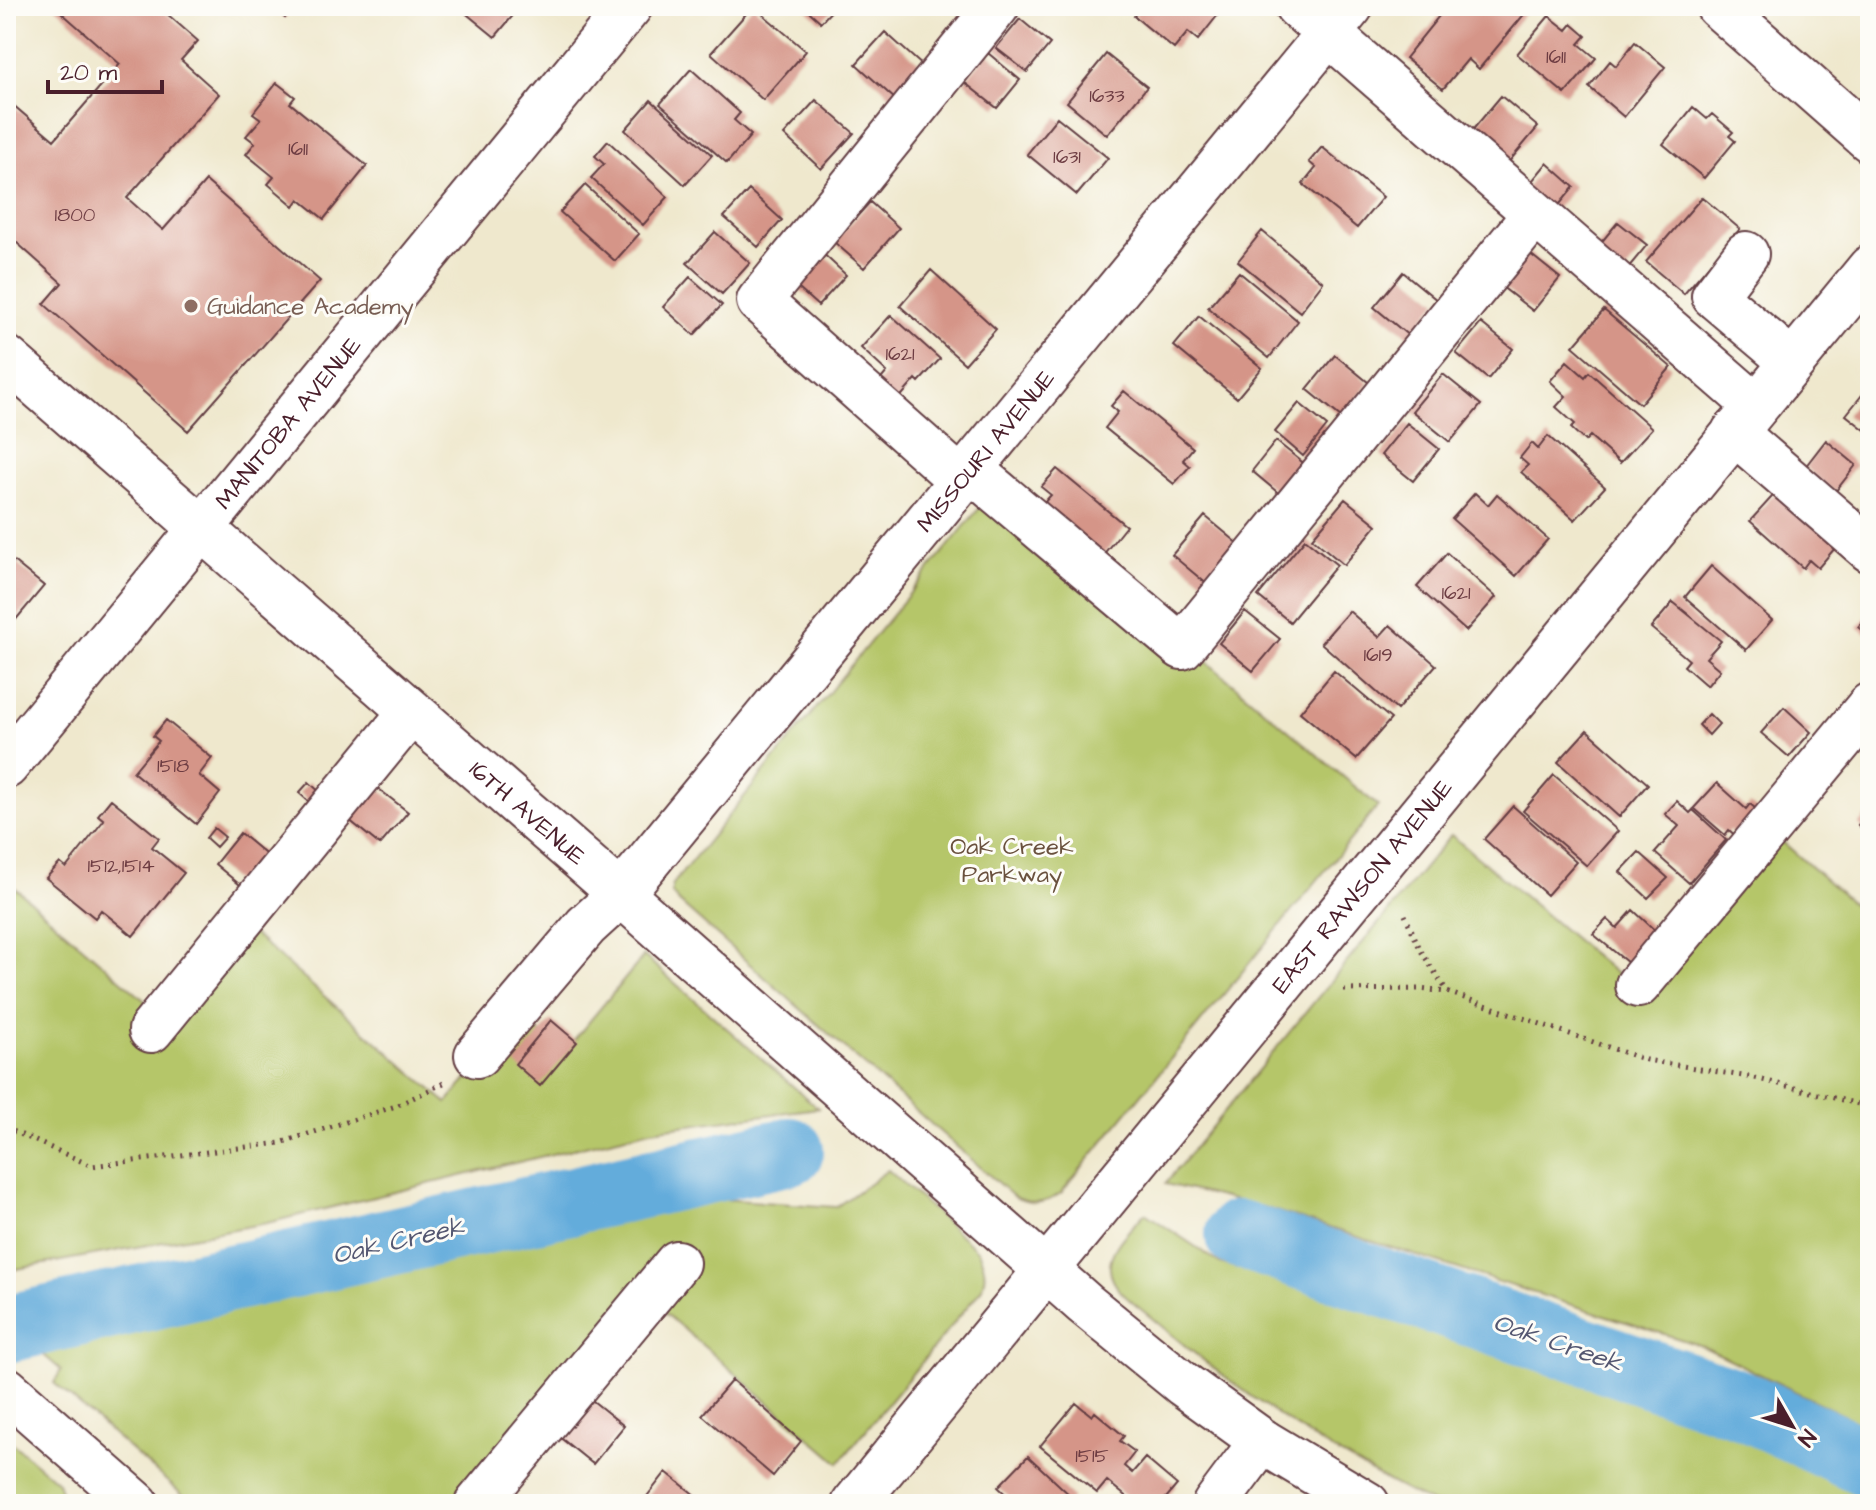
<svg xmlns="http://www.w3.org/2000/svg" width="1876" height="1510" viewBox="0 0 1876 1510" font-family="'Architects Daughter',sans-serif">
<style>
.green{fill:#b5c669;stroke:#80724a;stroke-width:2}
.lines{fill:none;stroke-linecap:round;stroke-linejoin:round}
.river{stroke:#64acdb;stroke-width:68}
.building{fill:#d59588}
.minor-casing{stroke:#633d43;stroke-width:48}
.major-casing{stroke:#633d43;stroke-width:48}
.path{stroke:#633d43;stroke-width:5;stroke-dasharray:2 6;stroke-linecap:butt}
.minor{stroke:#fff;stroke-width:44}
.major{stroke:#fff;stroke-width:44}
.education-dot{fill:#8d6e63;stroke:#fdfcf7;stroke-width:3}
.labels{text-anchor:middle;stroke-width:6;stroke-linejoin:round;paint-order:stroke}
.number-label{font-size:20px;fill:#6d3c42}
.education-label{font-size:24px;fill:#785e54;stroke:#fdfcf7;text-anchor:start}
.street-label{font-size:24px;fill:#4a1f2b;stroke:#fdfcf7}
.park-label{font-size:24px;fill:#6a513e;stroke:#fdfcf7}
.water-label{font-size:26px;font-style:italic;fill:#545771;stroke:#fdfcf7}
</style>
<rect width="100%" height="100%" fill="#fdfcf7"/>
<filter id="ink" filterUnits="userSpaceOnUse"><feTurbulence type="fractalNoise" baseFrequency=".0125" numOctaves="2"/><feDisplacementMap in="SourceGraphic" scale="16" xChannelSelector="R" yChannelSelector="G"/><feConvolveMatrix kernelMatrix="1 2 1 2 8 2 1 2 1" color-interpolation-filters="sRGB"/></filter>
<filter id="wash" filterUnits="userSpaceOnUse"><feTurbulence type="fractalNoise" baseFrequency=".006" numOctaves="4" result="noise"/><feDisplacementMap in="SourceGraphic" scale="32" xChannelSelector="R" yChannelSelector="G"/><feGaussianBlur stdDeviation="1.8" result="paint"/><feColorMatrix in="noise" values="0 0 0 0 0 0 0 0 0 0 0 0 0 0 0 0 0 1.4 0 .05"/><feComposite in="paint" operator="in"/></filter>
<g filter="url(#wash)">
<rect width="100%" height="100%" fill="#efe8cd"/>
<path class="green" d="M985,501L1194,651L1378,806L1061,1193C1043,1205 1033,1205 1014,1197L678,901L672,894V885Z
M1451,835L1645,998L1777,837L1870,919V1428L1702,1346L1263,1207L1165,1184Z
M6,880L152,1007L247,929L447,1103L520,1016L563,1053L644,956L818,1108L651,1130L267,1223L6,1271Z
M888,1170L978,1251C985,1266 987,1275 981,1290L839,1463L657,1306L466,1504H193L54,1383L61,1370L23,1337L676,1196L836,1207Z
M1145,1213L1220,1263L1663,1394L1870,1495V1504H1434C1332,1456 1239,1393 1153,1319C1138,1306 1111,1290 1110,1269C1108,1248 1132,1228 1145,1213Z
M6,1438L58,1482L65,1504H6Z"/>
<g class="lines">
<path class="river" d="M1239,1234L1743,1405L1870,1464
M6,1329L790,1151"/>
</g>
<g id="blocks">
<path class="building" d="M54,6H158L198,41L181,60L219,94L127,198L163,230L206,181L320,281L188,431L44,304L62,283L6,233V99L54,140L120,64Z
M270,6H295L285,18Z
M457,6H521L495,37Z
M753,6L806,51L763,100L711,53Z
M803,6H836L821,22Z
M1142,6H1214L1221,11L1198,40L1188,32L1174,49L1134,16Z
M1447,6H1531L1479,69L1468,59L1443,89L1405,58Z
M1549,16L1567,30L1572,24L1586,36L1579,44L1596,58L1565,94L1517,54Z
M1020,19L1050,44L1027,72L996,48Z
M885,32L924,67L896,100L856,64Z
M1635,42L1665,67L1624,117L1589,87L1610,61L1616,66Z
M988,53L1020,80L997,108L964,82Z
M1106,54L1147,87L1107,135L1067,102Z
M691,69L740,113L734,120L751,135L727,163L660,104Z
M277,83L295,97L290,103L367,166L324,219L299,199L294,206L268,184L274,177L246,154L255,143L246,136L261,119L253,113Z
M1501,96L1538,127L1507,164L1470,133Z
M651,100L712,155L685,185L625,130Z
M816,100L854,133L821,169L784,135Z
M1693,107L1707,119L1712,114L1733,132L1729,136L1735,141L1704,178L1663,144Z
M1057,117L1108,158L1077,195L1027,154Z
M608,141L668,197L643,225L591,178L604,164L595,156Z
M1322,147L1383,197L1357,228L1303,184L1316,168L1309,162Z
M1547,163L1574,187L1550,216L1522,193Z
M585,185L639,234L615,261L560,212Z
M749,190L782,220L758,247L724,217Z
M1702,197L1740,229L1684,294L1646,262Z
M870,202L899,228L864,268L834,242Z
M1618,222L1647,245L1618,280L1590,256Z
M1262,231L1323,282L1300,312L1238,261Z
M715,232L750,263L722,294L687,263Z
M817,248L846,275L818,306L789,280Z
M1529,253L1560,278L1533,311L1501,286Z
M931,270L996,329L965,364L900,306Z
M1239,272L1298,321L1269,358L1208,308Z
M1403,272L1438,301L1409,336L1374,307Z
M690,277L722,305L694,335L663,307Z
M1604,310L1671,367L1640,404L1573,346Z
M891,315L940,359L919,382L916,379L896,402L877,384L887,372L861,348Z
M1199,316L1262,368L1237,398L1174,346Z
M1481,323L1513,349L1488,379L1456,353Z
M1335,355L1369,383L1341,417L1307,389Z
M1567,361L1585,377L1589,372L1652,428L1620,463L1590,436L1585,441L1571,428L1575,424L1556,407L1566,396L1550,381Z
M1443,374L1481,405L1450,442L1412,411Z
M1870,385V434L1846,415Z
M1124,391L1193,448L1183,460L1190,466L1174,484L1105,428L1118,412L1111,406Z
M1299,403L1327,426L1303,456L1275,432Z
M1407,423L1439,449L1413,481L1381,455Z
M1548,436L1605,487L1575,520L1521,472L1528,465L1520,458L1532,443L1538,449Z
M1826,440L1856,465L1835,492L1805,467Z
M1276,441L1307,466L1282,496L1252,471Z
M1057,469L1126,526L1102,556L1041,506L1051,495L1041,487Z
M1781,487L1841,541L1818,568L1809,560L1803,568L1750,521Z
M1475,493L1488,505L1497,494L1548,539L1516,576L1452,519Z
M1345,499L1377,525L1344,565L1312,538Z
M1205,516L1246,550L1214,590L1172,555Z
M1305,539L1337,565L1290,622L1258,596Z
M1447,553L1496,597L1466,631L1417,587Z
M6,555L44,586L13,623L6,617Z
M1711,566L1772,620L1746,650L1685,597Z
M1673,602L1721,641L1706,658L1720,670L1707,686L1684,666L1689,660L1651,628Z
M1245,611L1280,639L1253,671L1219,643Z
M1349,611L1379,637L1390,625L1436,665L1397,710L1321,643Z
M1870,612V637L1858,627Z
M1334,671L1391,719L1356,759L1300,712Z
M1784,707L1811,732L1789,757L1761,733Z
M1709,714L1719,724L1709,735L1699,725Z
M166,720L212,758L199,775L220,793L196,824L133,772L159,741L153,736Z
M1587,730L1648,784L1619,817L1558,762Z
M1554,775L1618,831L1587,866L1523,811Z
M309,782L325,797L316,808L299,793Z
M1717,783L1746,809L1750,804L1761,813L1738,838L1729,830L1725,835L1694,808Z
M375,786L408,812L380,845L348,819Z
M111,799L159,838L152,847L184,873L133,936L101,910L95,918L46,878L60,863L66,868L104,820L98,815Z
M1677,801L1690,813L1693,810L1726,840L1689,883L1655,853L1679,826L1665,814Z
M1513,806L1576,862L1547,895L1484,839Z
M1870,811V836L1858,825Z
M214,828L225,837L216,847L206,838Z
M240,833L270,858L245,889L215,864Z
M1639,852L1668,878L1648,898L1620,872Z
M1633,910L1661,936L1633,967L1593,934L1607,919L1617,928Z
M551,1020L577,1042L540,1086L515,1064Z
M732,1380L801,1441L773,1476L702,1415Z
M588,1397L624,1426L593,1464L557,1435Z
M1076,1403L1092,1416L1095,1412L1124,1436L1120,1441L1135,1452L1124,1466L1132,1473L1145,1458L1177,1485L1161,1504H1135L1107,1481L1097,1493L1040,1446Z
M1028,1456L1073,1498L1067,1504H1016L998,1487Z
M666,1472L706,1504H641Z
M961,1494L973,1504H952Z"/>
</g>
</g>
<g filter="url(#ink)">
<use href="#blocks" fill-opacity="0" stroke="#633d43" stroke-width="2"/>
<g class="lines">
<g class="minor-casing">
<g id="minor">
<path d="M1297,6L1756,406"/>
<path d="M1718,6L1870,140"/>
<path d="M1746,254L1714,296L1792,362"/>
<path id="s1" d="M6,358L621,894L1085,1304L1183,1384L1262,1441L1367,1504"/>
<path d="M1734,432L1870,550"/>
<path d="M970,469L1182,647L1535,214"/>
<path d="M961,480L759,301L997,6"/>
<path id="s2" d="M6,766L630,6"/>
<path d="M1638,985L1870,705"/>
<path d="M151,1030L411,712"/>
<path id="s3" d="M477,1055L586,926L621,894L645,865L1351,6"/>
<path d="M6,1389L137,1504"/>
<path d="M477,1504L677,1263"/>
<path d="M1215,1504L1262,1441"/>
</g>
</g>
<g class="major-casing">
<g id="major">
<path id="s4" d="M854,1504L1870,268"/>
</g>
</g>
<path class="path" d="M1405,915L1421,951L1447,991
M1344,990L1420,989L1447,992L1646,1060L1755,1078L1870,1107
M1861,1104L1870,1089
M6,1128L92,1166L280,1143L396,1106L448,1081"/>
<use href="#minor" class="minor"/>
<use href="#major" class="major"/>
</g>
</g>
<circle class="education-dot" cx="191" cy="306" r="8"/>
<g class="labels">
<g class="number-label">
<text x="1556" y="63">1611</text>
<text x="1107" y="102">1633</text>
<text x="298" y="155">1611</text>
<text x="1067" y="163">1631</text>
<text x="75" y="221">1800</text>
<text x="900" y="360">1621</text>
<text x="1456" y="599">1621</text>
<text x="1378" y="661">1619</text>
<text x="173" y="772">1518</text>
<text x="121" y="872">1512,1514</text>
<text x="1092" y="1462">1515</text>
</g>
<g class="education-label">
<text x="207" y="314">Guidance Academy</text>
</g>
<g class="street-label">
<text dy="8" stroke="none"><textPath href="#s2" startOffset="444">MANITOBA AVENUE</textPath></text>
<text dy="8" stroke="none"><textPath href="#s3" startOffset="790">MISSOURI AVENUE</textPath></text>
<text dy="8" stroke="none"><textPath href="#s1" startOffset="692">16TH AVENUE</textPath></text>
<text dy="8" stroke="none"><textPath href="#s4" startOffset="800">EAST RAWSON AVENUE</textPath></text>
</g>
<g class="park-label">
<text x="1012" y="854">Oak Creek<tspan x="1012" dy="28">Parkway</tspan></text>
</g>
<g class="water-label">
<text transform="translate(398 1240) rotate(-13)" y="9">Oak Creek</text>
<text transform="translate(1558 1342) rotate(19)" y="9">Oak Creek</text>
</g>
</g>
<rect width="1876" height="1510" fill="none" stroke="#fdfcf7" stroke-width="32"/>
<g transform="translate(1792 1426) rotate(129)" stroke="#fdfcf7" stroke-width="6" paint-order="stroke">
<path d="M0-6L14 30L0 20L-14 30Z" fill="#4a1f2b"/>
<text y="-12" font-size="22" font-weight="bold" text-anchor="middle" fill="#4a1f2b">N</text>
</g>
<path d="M48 80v12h114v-12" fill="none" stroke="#4a1f2b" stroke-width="4"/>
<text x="60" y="80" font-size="24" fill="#4a1f2b" stroke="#fdfcf7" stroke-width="6" paint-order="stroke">20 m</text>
</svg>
